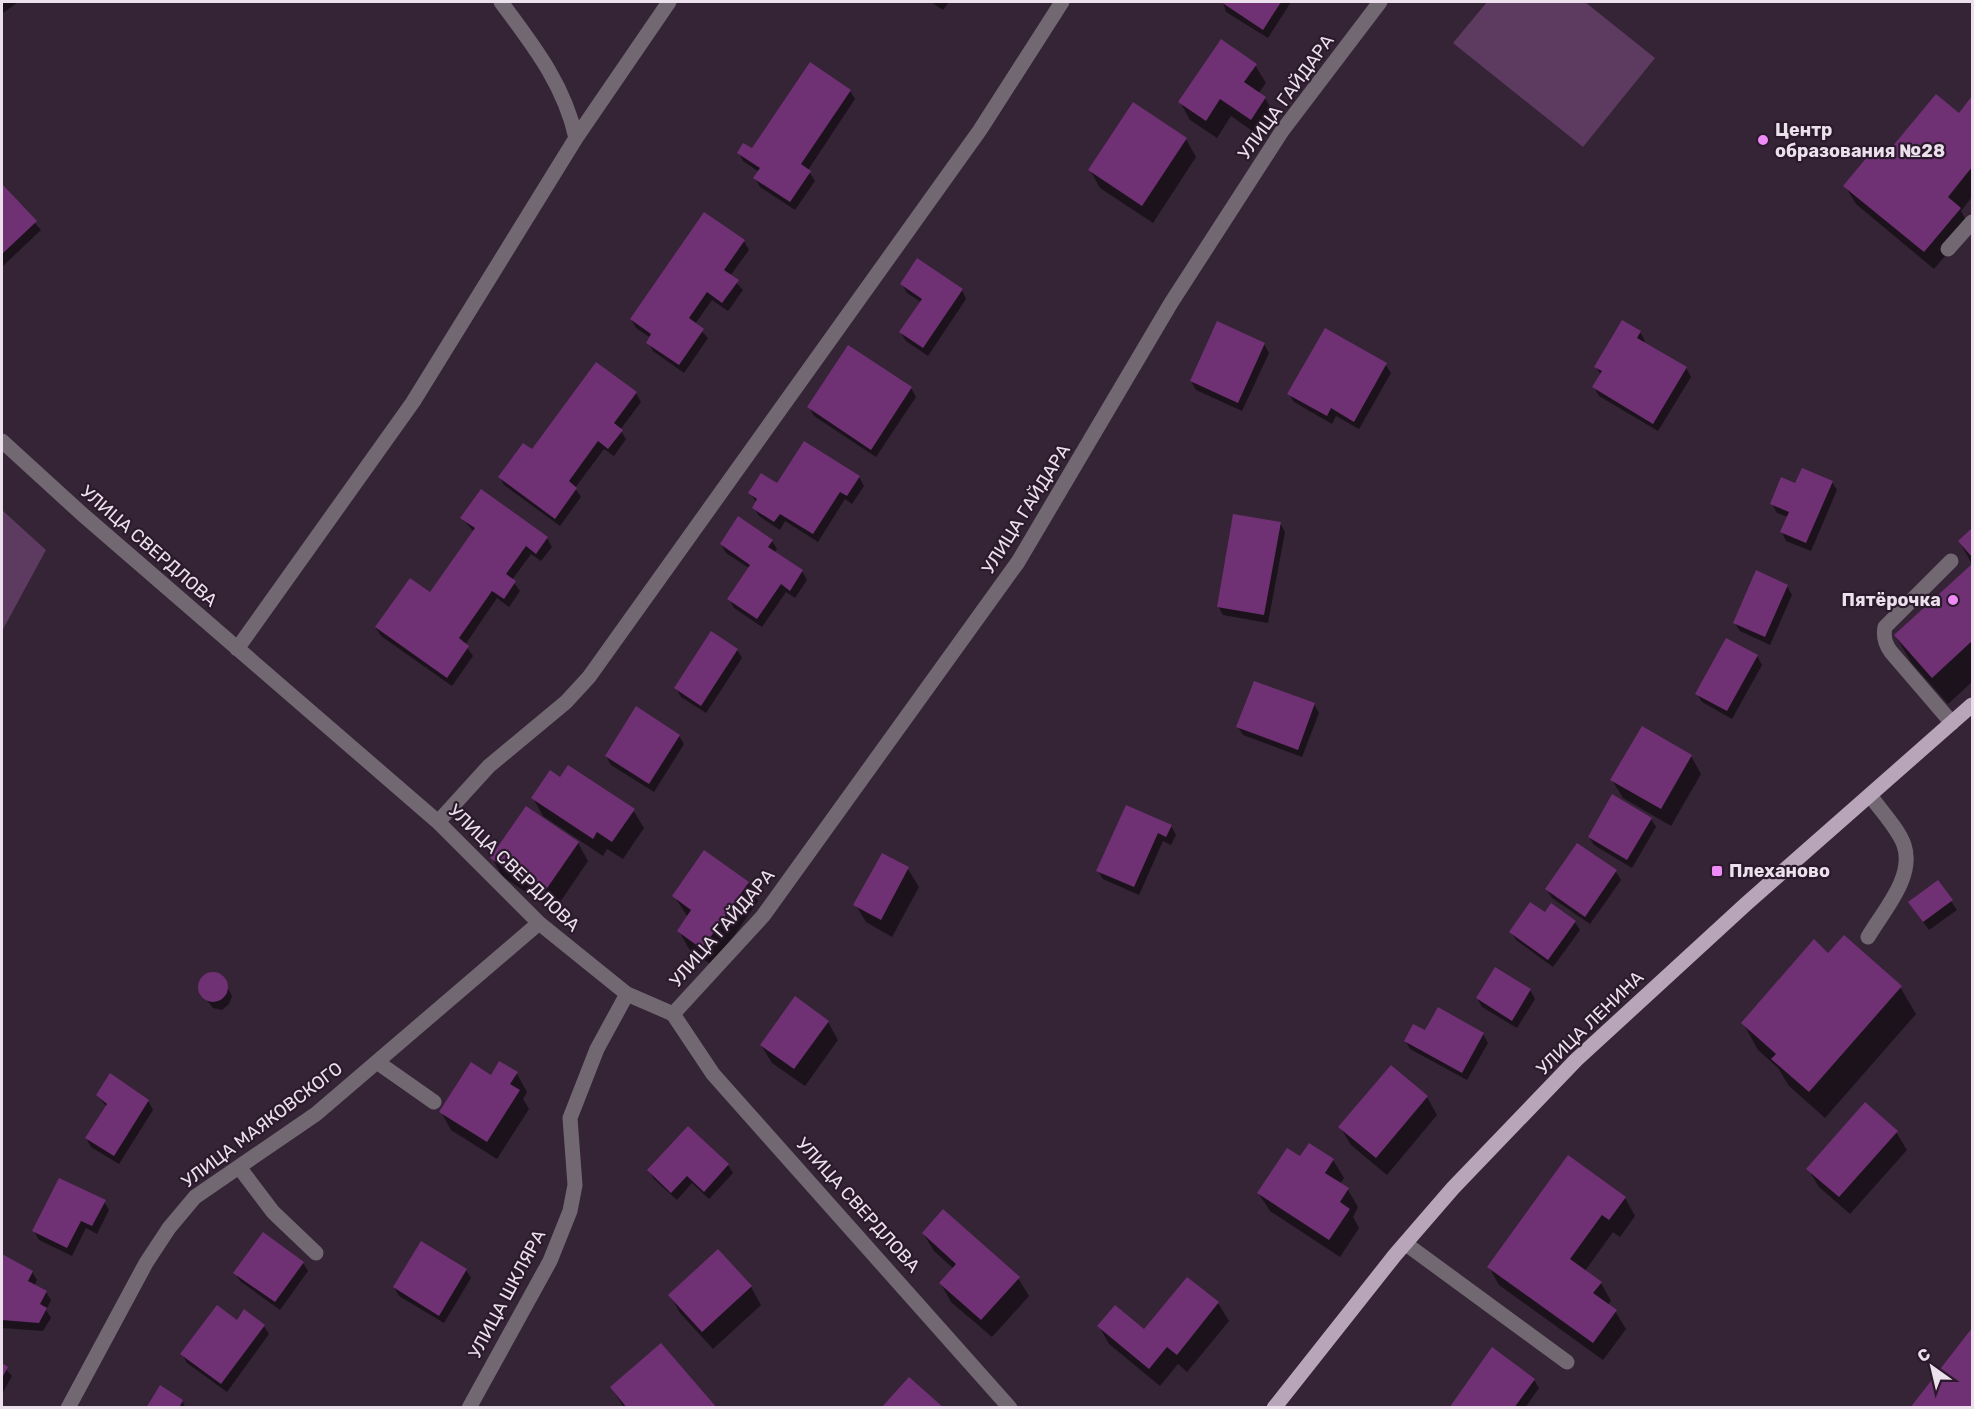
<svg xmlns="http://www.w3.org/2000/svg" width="1974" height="1409" viewBox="0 0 1974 1409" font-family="Rubik,sans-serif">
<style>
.green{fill:#5d3a60}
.shadow{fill:#0007}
.building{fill:#6f3174}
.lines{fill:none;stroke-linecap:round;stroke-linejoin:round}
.minor{stroke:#716871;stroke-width:15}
.major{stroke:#b8a5b9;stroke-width:15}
.poi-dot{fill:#ef8bf6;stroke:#2b1a2c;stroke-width:2}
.labels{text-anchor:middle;stroke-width:4.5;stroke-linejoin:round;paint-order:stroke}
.street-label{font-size:18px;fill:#ece0ec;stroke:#2b1a2c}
.poi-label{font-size:18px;font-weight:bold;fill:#ece0ec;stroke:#2b1a2c;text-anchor:start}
</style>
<rect width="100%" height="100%" fill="#352336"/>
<path class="green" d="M1487,2H1585L1655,58L1583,147L1453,43Z
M2,510L46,550L2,631Z"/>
<path class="shadow" d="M2,2H18L3,13Z
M931,2H949L943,10Z
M1223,2H1291L1268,38L1226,12Z
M1255,65L1266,83L1258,94L1265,98L1275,116L1261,137L1231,116L1217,138L1190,120L1180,102Z
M850,91L855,99L808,170L815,181L795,210L760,187L755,178L759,172L743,161L739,153L752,150Z
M1972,99V197L1961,211L1970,227L1934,269L1856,204L1845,186L1887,155L1959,115Z
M1186,139L1196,157L1153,223L1100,188L1090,170Z
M2,186L41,230L2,267Z
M744,241L749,250L730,276L743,290L728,311L712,300L695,324L708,338L684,373L653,351L648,343L651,338L636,328L631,319Z
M902,284L962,290L966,299L928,356L906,341L901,333L921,302L907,293Z
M1325,330L1386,365L1391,373L1359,429L1336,416L1332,424L1294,402L1289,394Z
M1640,332L1645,341L1643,343L1686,368L1691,377L1658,431L1599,396L1594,387L1601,375L1596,367Z
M1264,344L1269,353L1242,411L1196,390L1191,381Z
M911,388L916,397L876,457L814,416L809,407Z
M636,393L641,402L620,430L626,439L614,456L604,449L575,488L581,497L560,526L504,485L500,477L532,451Z
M859,477L864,486L852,504L845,499L818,542L785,521L780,530L759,516L754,508L757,503L750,493L777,485Z
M1832,482L1837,490L1811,551L1786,541L1782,532L1788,517L1777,513L1772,504L1796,485Z
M481,491L547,538L552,547L541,561L531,554L512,580L520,591L509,607L497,598L465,645L473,656L452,686L381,636L376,628L430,594L474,532L462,518Z
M1280,523L1285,532L1268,623L1223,615L1218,606Z
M1972,530V564L1959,541Z
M772,541L777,549L774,553L802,571L807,580L795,598L786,592L762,627L734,608L729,599L749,568L726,553L721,544Z
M1972,566V682L1948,704L1911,662L1895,635Z
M1787,586L1792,595L1770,645L1740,631L1735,623Z
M737,650L742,658L706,713L681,697L676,688Z
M1757,656L1762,665L1732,719L1702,702L1697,694Z
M1314,704L1319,713L1302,757L1243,735L1238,727Z
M679,736L684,744L654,792L611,765L606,756Z
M1691,756L1701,774L1671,826L1623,798L1612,780Z
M560,779L633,810L644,828L623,859L607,849L603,856L543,816L533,798Z
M1126,807L1171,826L1176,835L1171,845L1163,841L1139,895L1103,879L1098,871Z
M1651,819L1656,827L1632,868L1594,845L1589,837Z
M578,843L588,861L554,911L502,876L492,858Z
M883,855L908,869L919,887L892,937L866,922L855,904Z
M1616,872L1621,880L1590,924L1552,898L1547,890Z
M1938,882L1957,910L1929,930L1915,911Z
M748,883L758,901L713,966L689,949L679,931L688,917L674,896Z
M1545,914L1575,922L1580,930L1553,967L1516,940L1511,932Z
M213,973L221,976L232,996L229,1004L222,1010L213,1008L201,992L202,980Z
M1900,987L1916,1014L1825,1118L1789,1086L1778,1068L1758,1050L1743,1023Z
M1530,990L1535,999L1517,1028L1482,1007L1477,998Z
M828,1022L838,1040L805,1086L772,1063L761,1045Z
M1426,1032L1483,1034L1488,1043L1467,1080L1410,1049L1406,1041Z
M517,1074L527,1092L523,1099L529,1109L497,1159L451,1130L441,1112L491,1077Z
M110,1076L148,1101L153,1110L119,1164L91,1147L86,1138L107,1107L97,1095Z
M1427,1097L1437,1115L1387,1175L1351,1145L1340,1127Z
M1896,1132L1907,1150L1850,1214L1819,1187L1808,1169Z
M1301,1159L1333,1160L1344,1178L1340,1184L1348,1190L1358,1207L1353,1217L1359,1228L1340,1257L1270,1211L1259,1194Z
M728,1165L733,1173L709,1199L692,1183L677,1200L654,1179L649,1171Z
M1625,1198L1635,1216L1620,1237L1613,1232L1585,1271L1601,1283L1611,1301L1608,1305L1615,1311L1626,1329L1603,1360L1499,1285L1489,1267Z
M104,1202L109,1210L97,1234L86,1228L72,1256L39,1240L34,1231Z
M923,1233L1018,1278L1029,1296L992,1337L951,1302L941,1284L954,1269L934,1251Z
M2,1256L32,1272L37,1280L34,1286L46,1292L51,1300L46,1310L51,1318L43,1331L2,1328Z
M303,1263L308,1271L280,1310L240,1281L235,1273Z
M466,1270L471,1278L444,1323L399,1296L394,1287Z
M1188,1279L1218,1303L1229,1321L1187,1372L1178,1364L1160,1386L1109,1344L1099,1326L1144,1331Z
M751,1287L761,1305L713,1349L680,1313L670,1295Z
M237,1322L264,1326L269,1334L227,1392L187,1363L182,1354Z
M1972,1330V1408H1912Z
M2,1365L12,1376L2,1394Z
M1534,1380L1539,1388L1525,1408H1450Z
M612,1388L715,1408H624Z
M182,1401L186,1408H148Z"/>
<path class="building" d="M1221,2H1281L1263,30Z
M1221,39L1257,64L1244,82L1266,97L1251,120L1220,99L1206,121L1178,102Z
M810,62L851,90L801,164L811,171L790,202L753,178L760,168L737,153L743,143L752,148Z
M1936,94L1959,113L1972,96V167L1948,197L1961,208L1924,252L1843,186L1877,145L1887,153Z
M1133,102L1187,138L1142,206L1088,170Z
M2,184L37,221L2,254Z
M704,212L745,240L724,270L739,280L722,303L707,292L689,318L704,329L679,365L646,343L651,334L630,319Z
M917,258L963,289L923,348L899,332L922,299L900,284Z
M1622,320L1641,331L1637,338L1687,367L1653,424L1592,387L1602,371L1594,367Z
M1217,321L1265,343L1238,403L1190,381Z
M1325,328L1387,363L1354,422L1331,408L1327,416L1287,394Z
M848,345L912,387L871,450L807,407Z
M596,362L637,392L614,423L623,430L608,449L598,441L569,481L577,488L555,519L498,477L523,443L532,449Z
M804,441L860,476L847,496L840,492L813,534L780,514L774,522L752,508L757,499L748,493L761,473L777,483Z
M1802,468L1833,481L1806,543L1780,532L1789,512L1770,504L1781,477L1795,483Z
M481,489L548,537L536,554L526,546L506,574L516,581L504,599L492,591L459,638L469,646L447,678L375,627L410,578L430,592L475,528L460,518Z
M1233,514L1281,522L1264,615L1217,607Z
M738,516L773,540L768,547L803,570L790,591L781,584L757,619L727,599L750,565L720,544Z
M1972,528V557L1958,541Z
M1972,564V641L1932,678L1894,635Z
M1756,570L1788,585L1765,637L1733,623Z
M711,631L738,649L701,706L674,688Z
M1726,638L1758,655L1727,711L1695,694Z
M1254,681L1315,703L1298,750L1236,727Z
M636,706L680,735L649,784L605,756Z
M1642,726L1692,755L1661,809L1610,780Z
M568,765L635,809L612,842L597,832L593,839L531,798L550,770L560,777Z
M1612,794L1652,818L1627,860L1588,837Z
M1126,805L1172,825L1166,837L1158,833L1134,887L1096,871Z
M526,806L579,842L543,894L490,858Z
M1577,843L1617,870L1585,917L1545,889Z
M704,850L749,882L702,949L677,931L691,910L672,896Z
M882,853L909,867L881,920L853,905Z
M1938,880L1953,900L1923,922L1908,902Z
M1530,902L1545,912L1551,903L1576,921L1548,960L1509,932Z
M1844,935L1902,986L1809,1092L1771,1059L1776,1054L1741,1023L1814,939L1828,953Z
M1495,967L1531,989L1512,1021L1476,998Z
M198 987a15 15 0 1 1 30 0a15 15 0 1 1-30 0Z
M795,996L829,1021L794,1069L760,1045Z
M1438,1007L1484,1033L1462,1073L1404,1041L1413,1024L1425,1030Z
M499,1061L518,1072L510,1084L520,1090L487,1142L439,1112L471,1062L491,1075Z
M1391,1065L1428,1096L1376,1158L1338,1127Z
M110,1073L149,1100L114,1156L85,1138L107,1104L96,1095Z
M1865,1102L1898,1131L1839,1197L1806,1169Z
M688,1126L729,1164L704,1192L687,1176L671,1193L647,1170Z
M1309,1143L1334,1159L1325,1173L1349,1188L1340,1202L1350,1209L1329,1240L1257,1193L1287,1148L1300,1156Z
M1568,1155L1626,1197L1609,1220L1602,1215L1570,1259L1602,1282L1593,1293L1617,1310L1593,1343L1487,1267Z
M59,1178L106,1200L92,1226L81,1221L67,1248L32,1231Z
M943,1209L1020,1277L981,1320L939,1283L956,1264L922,1233Z
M263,1232L304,1262L275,1302L233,1273Z
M421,1241L467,1269L439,1316L393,1287Z
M718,1249L752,1286L702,1332L668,1295Z
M2,1254L33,1271L28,1281L47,1291L40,1304L47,1308L39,1323L2,1320Z
M1187,1277L1219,1302L1177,1355L1167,1347L1149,1369L1097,1326L1115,1305L1144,1329Z
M217,1305L237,1320L244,1309L265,1325L221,1384L180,1354Z
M1972,1328V1408H1910Z
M661,1343L717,1408H627L610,1387Z
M1492,1347L1535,1379L1514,1408H1449Z
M2,1363L8,1367L2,1378Z
M909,1377L944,1408H881Z
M160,1385L183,1400L179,1408H146Z"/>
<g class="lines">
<path class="minor" d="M501,2C533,45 564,84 576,138
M1948,249L1972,222
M2,441L82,514L438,822L539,923L627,994L673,1014L713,1074L1010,1408
M1951,561L1885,627C1883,637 1885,644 1891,652L1952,723
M237,649L413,402L576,138L669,2
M438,822L489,766L566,702L589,677L980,130L1062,2
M1868,937C1883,911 1915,877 1904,845C1898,828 1880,810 1870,795
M673,1014L763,916L1018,562L1171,303L1282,131L1380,2
M377,1062L434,1102
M239,1167L273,1212L316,1253
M1406,1244L1567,1362
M68,1408L146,1263L169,1228L195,1197L316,1114L539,923
M469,1408L550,1261L570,1211L575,1185L570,1118L597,1049L627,994"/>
<path class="major" d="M1274,1408L1395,1255L1453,1188L1576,1060L1746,904L1972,705"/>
</g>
<g class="poi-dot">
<circle cx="1763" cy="140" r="6"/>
<circle cx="1953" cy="600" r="6"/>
<rect x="1711" y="865" width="12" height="12" rx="3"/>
</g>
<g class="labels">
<g class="street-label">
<text transform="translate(1286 97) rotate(-54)" y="6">УЛИЦА ГАЙДАРА</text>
<text transform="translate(1026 509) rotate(-58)" y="6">УЛИЦА ГАЙДАРА</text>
<text transform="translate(149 546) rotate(41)" y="6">УЛИЦА СВЕРДЛОВА</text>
<text transform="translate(514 868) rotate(44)" y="6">УЛИЦА СВЕРДЛОВА</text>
<text transform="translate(722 928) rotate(-49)" y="6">УЛИЦА ГАЙДАРА</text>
<text transform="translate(1590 1023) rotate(-44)" y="6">УЛИЦА ЛЕНИНА</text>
<text transform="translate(262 1125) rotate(-37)" y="6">УЛИЦА МАЯКОВСКОГО</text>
<text transform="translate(858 1205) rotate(48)" y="6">УЛИЦА СВЕРДЛОВА</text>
<text transform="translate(507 1294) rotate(-62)" y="6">УЛИЦА ШКЛЯРА</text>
</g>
<g class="poi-label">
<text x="1775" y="136">Центр<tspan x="1775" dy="21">образования №28</tspan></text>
<text x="1941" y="606" text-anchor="end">Пятёрочка</text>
<text x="1729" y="877">Плеханово</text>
</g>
</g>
<rect width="1974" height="1409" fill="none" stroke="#ece0ec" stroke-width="6"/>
<g transform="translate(1932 1367) rotate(326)" stroke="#2b1a2c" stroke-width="4.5" paint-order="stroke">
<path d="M0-4.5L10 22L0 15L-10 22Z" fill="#ece0ec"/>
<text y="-9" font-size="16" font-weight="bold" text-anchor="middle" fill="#ece0ec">С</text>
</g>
</svg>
